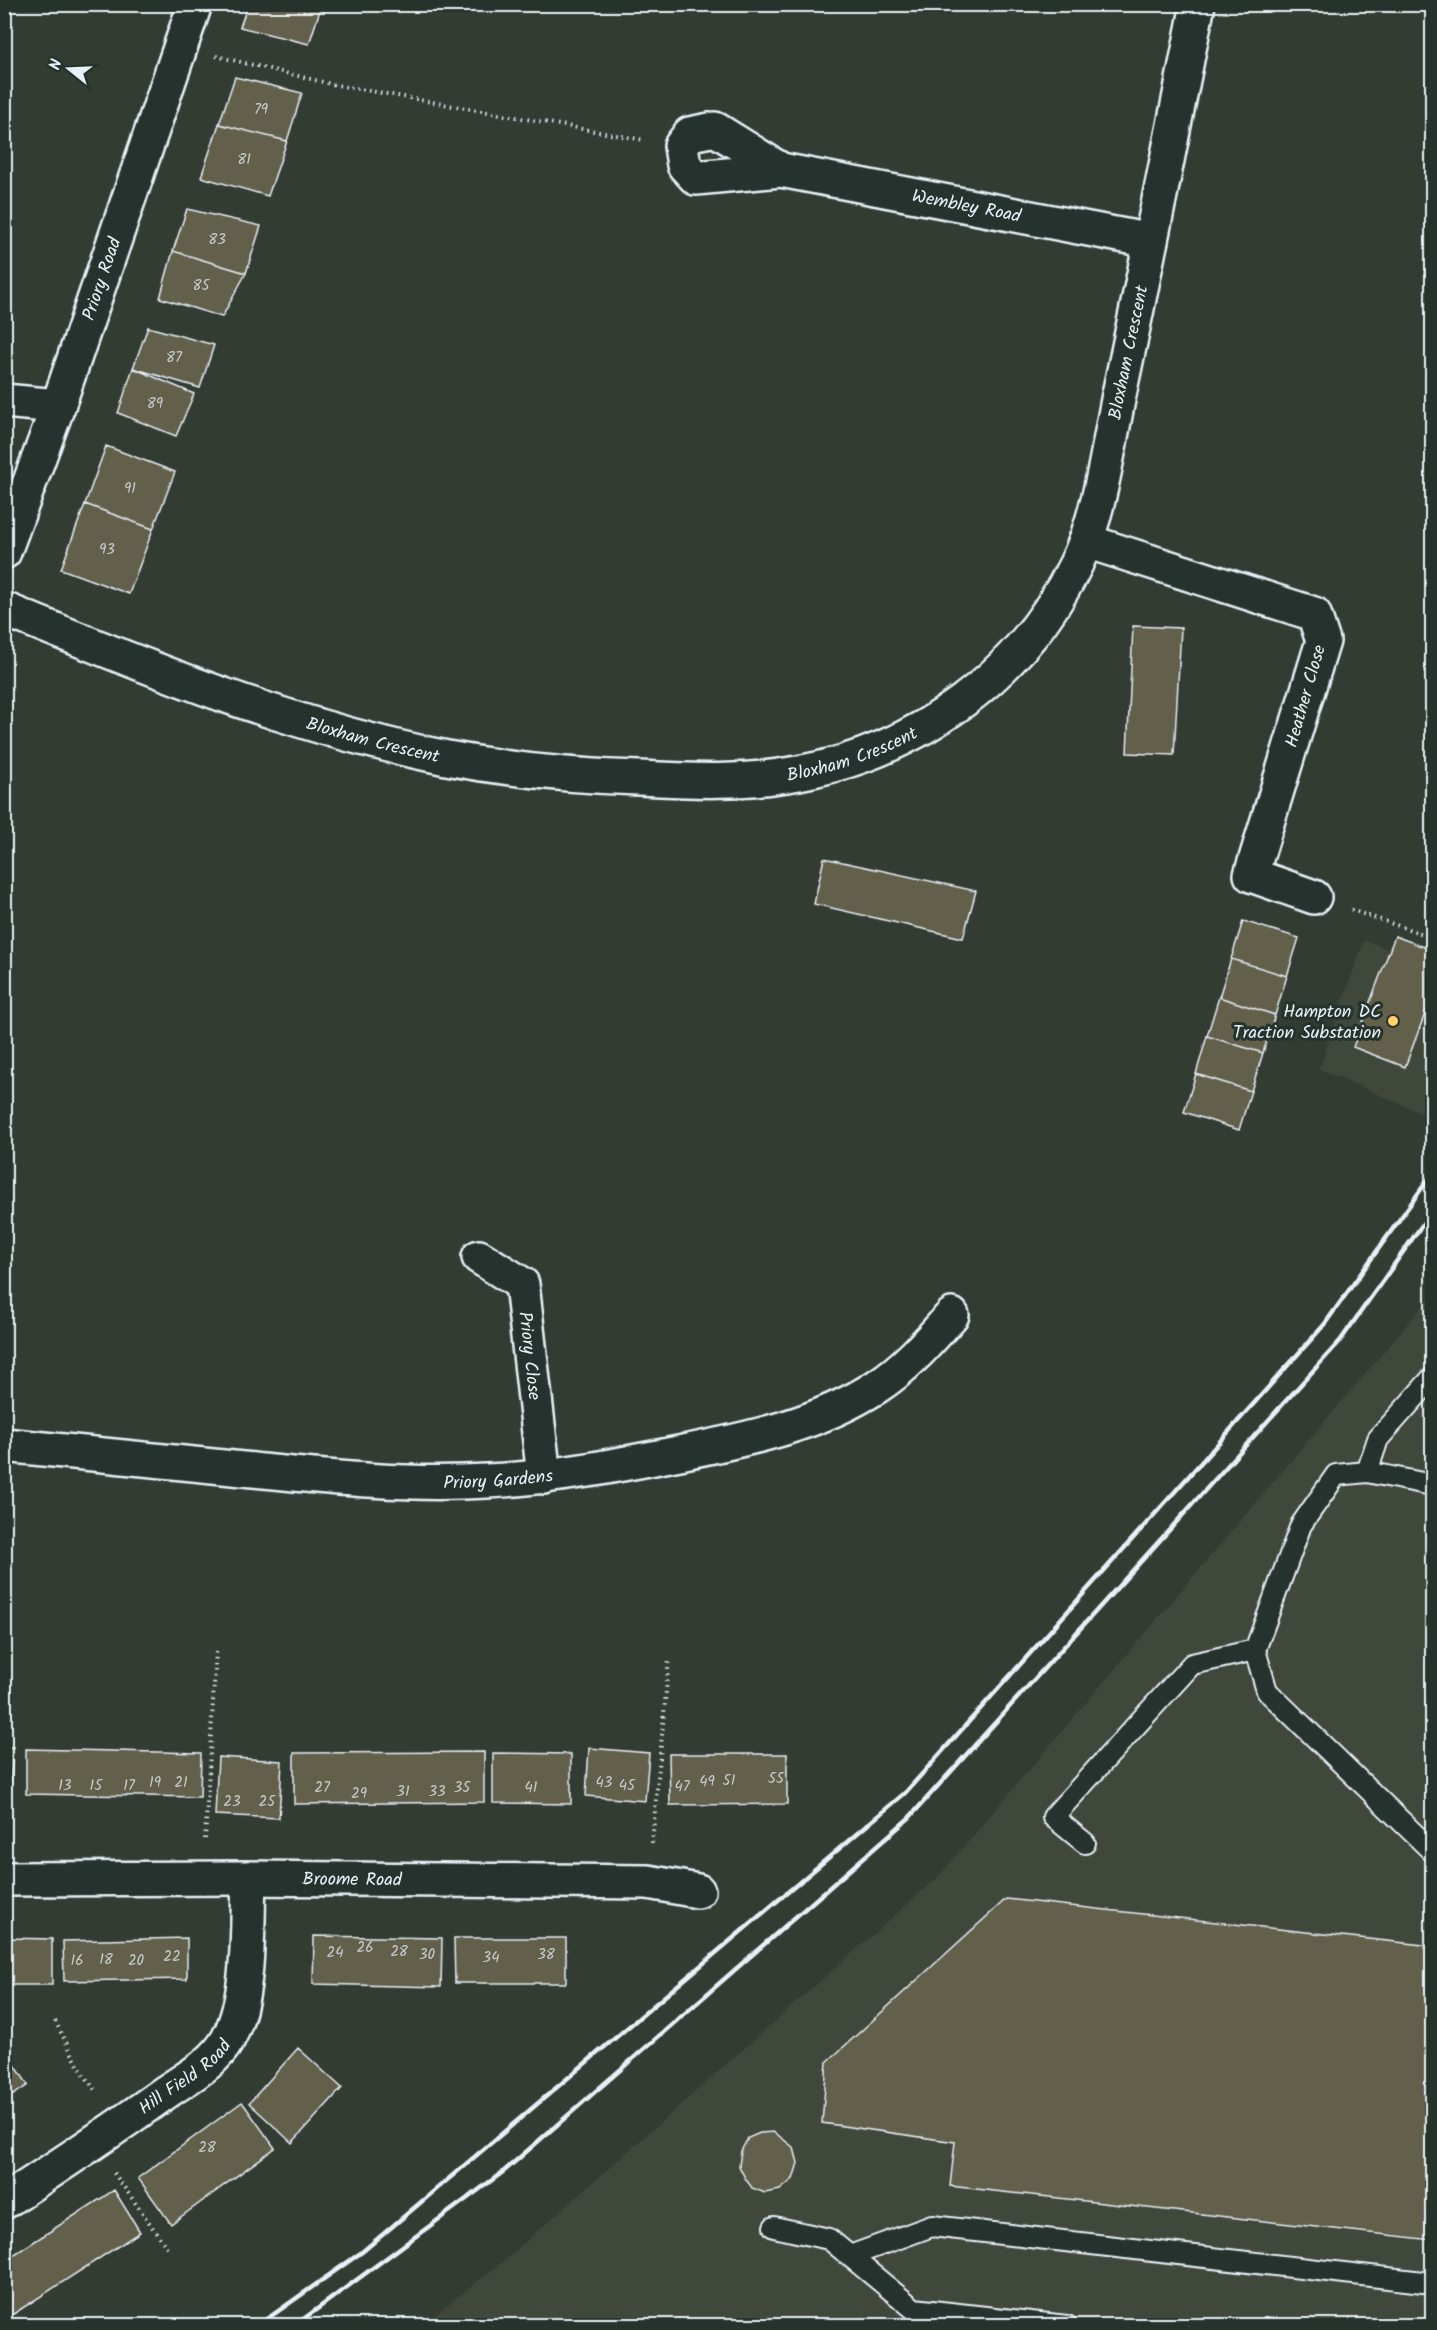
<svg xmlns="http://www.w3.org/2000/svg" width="1437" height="2330" viewBox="0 0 1437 2330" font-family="Kalam,sans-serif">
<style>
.built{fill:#40463a}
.building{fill:#625f4c;stroke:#e8f1f8;stroke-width:1.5}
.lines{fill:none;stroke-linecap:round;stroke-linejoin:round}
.lane-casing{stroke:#e8f1f8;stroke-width:24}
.street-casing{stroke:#e8f1f8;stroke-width:38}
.path{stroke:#e8f1f8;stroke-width:4;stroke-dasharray:1.5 4.5;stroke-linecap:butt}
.lane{stroke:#26332d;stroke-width:20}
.street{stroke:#26332d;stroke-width:33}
.rail{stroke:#e8f1f8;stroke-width:4.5}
.poi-dot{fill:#ffd166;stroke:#26332d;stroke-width:2}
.labels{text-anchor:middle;stroke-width:6;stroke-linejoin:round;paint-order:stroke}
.number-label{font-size:15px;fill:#c6cccd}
.street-label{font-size:18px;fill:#e8f1f8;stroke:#26332d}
.poi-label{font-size:18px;fill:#e8f1f8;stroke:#26332d;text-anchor:end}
</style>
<rect width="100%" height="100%" fill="#323c33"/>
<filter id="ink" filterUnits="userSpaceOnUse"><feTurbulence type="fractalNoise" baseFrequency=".0167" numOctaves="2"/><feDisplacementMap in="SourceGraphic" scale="12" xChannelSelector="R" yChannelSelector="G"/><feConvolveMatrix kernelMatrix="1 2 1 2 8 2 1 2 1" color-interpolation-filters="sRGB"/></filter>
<g filter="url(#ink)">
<path class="built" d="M1364,940L1432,965V1111L1428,1116L1319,1069Z
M1431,1296L1432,1297V2325L421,2326L506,2259L939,1876Z"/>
<path class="building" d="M248,4H322L309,44L240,27Z
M235,77L302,93L287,141L219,124Z
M219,124L287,141L268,196L201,177Z
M187,209L261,226L246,273L173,251Z
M173,251L246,273L222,317L160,298Z
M148,327L214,345L200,388L133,368Z
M133,368L194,394L176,436L118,413Z
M106,446L175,472L153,529L85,504Z
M85,504L153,529L129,594L61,569Z
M1133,626L1181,628L1174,755L1127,753Z
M824,858L976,891L963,938L814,904Z
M1243,921L1299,938L1287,976L1231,959Z
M1395,936L1432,950V995L1405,1067L1353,1047Z
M1231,959L1287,976L1275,1015L1219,997Z
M1219,997L1275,1015L1263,1053L1207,1036Z
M1207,1036L1263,1053L1251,1091L1196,1074Z
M1196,1074L1251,1091L1239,1130L1184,1112Z
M4,1747H13L10,1791H4Z
M589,1748L649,1753L645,1801L586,1796Z
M26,1749L201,1753L200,1797L26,1794Z
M484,1752V1802L294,1804V1753Z
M493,1753L571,1754V1804L493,1803Z
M669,1754H787V1804L670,1805Z
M218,1757L282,1761L279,1818L215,1815Z
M1006,1899L1432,1946V2240L950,2186L955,2142L822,2123L827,2062Z
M314,1936L442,1938L441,1987L313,1984Z
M4,1938L52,1939V1985H4Z
M187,1938V1979L64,1981L63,1941Z
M454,1938H566V1983H455Z
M4,2048L28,2085L4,2101Z
M298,2048L342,2088L292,2143L249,2103Z
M242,2102L275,2148L171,2224L138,2178Z
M774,2132L794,2148L798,2163L793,2179L780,2190L765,2193L752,2188L745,2178L739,2166L741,2151L748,2138L760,2133Z
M114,2190L140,2232L4,2320V2261Z"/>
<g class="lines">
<g class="lane-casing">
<path id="lane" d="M1367,1472L1378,1439L1432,1378
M1432,1485L1367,1472L1336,1475L1301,1525L1255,1650L1267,1691L1432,1851
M1085,1843L1053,1817L1192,1664L1255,1650
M774,2227L829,2239L914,2309L1067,2326
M850,2256L932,2226L1432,2283"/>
</g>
<g class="street-casing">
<g id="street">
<path d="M715,129L781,170L696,178L684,165L681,146L690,134Z"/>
<path id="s1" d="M781,170L1151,241"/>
<path d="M4,401L58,406"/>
<path d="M1086,541L1314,614L1323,641L1251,875L1314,897"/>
<path id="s2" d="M4,552L58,406L195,4"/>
<path id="s3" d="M4,609C148,668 294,728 447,758C510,770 575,776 639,778C692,781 746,783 798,773C918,751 1022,675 1076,564C1101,513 1109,441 1121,385C1148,258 1173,131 1198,4"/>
<path id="s4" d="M479,1257L522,1284L544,1477"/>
<path id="s5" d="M4,1445C84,1453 163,1461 243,1469C324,1477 405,1486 487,1481C553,1478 619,1465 684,1452C749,1439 819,1424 876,1387C906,1368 929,1341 952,1315"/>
<path id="s6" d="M4,1879L249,1878L648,1882L698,1891"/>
<path id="s7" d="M4,2202C59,2166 113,2130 166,2092C188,2077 215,2063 228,2039C251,1998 247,1925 249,1878"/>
</g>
</g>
<path class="path" d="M216,56L331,84L644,140
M1351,910L1432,937
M205,1839L216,1651
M652,1843L669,1659
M55,2021L79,2067L97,2093
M114,2173L168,2249"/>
<use href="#lane" class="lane"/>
<use href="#street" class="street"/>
<path class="rail" d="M257,2326L362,2252L905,1793L1324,1325L1432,1174
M294,2326L503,2172L909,1818L1340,1341L1432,1211"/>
</g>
</g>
<circle class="poi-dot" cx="1393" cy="1021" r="6"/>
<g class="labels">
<g class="number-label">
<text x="261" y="114">79</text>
<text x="244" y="164">81</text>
<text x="217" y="244">83</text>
<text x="201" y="290">85</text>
<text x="174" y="362">87</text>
<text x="155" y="408">89</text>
<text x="130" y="493">91</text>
<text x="107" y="554">93</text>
<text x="776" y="1783">55</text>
<text x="729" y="1785">51</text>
<text x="707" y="1786">49</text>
<text x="155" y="1787">19</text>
<text x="181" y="1787">21</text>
<text x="604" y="1787">43</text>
<text x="65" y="1790">13</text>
<text x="96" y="1790">15</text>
<text x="129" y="1790">17</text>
<text x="627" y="1790">45</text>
<text x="682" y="1791">47</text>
<text x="322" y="1792">27</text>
<text x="462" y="1792">35</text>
<text x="531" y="1792">41</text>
<text x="403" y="1796">31</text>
<text x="437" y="1796">33</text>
<text x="359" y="1798">29</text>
<text x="232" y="1806">23</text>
<text x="267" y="1806">25</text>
<text x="365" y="1952">26</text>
<text x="399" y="1956">28</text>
<text x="335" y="1957">24</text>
<text x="427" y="1959">30</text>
<text x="546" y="1959">38</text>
<text x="172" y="1961">22</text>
<text x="491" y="1962">34</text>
<text x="106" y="1964">18</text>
<text x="77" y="1965">16</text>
<text x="136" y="1965">20</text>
<text x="207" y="2152">28</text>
</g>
<g class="street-label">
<text dy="6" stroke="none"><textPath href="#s1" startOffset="189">Wembley Road</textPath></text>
<text dy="6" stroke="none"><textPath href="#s2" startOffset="290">Priory Road</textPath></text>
<text dy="6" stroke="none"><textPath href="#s3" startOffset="1400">Bloxham Crescent</textPath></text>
<text transform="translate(1305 696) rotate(-74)" y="6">Heather Close</text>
<text dy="6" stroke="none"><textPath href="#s3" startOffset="392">Bloxham Crescent</textPath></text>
<text dy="6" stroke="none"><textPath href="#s3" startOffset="878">Bloxham Crescent</textPath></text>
<text dy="6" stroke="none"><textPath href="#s4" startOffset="123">Priory Close</textPath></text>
<text dy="6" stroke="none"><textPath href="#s5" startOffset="496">Priory Gardens</textPath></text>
<text dy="6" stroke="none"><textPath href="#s6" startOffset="348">Broome Road</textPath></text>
<text dy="6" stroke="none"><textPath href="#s7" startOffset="220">Hill Field Road</textPath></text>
</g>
<g class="poi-label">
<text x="1381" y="1017">Hampton DC<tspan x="1381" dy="21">Traction Substation</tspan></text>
</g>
</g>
<rect width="1437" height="2330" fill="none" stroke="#26332d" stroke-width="24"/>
<rect x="12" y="12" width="1413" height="2306" fill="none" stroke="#e8f1f8" stroke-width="2" filter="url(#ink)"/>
<g transform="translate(69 69) rotate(288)" stroke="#26332d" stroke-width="4.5" paint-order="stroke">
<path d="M0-4.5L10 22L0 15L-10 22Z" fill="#e8f1f8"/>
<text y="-9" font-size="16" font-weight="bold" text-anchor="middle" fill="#e8f1f8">N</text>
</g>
</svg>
